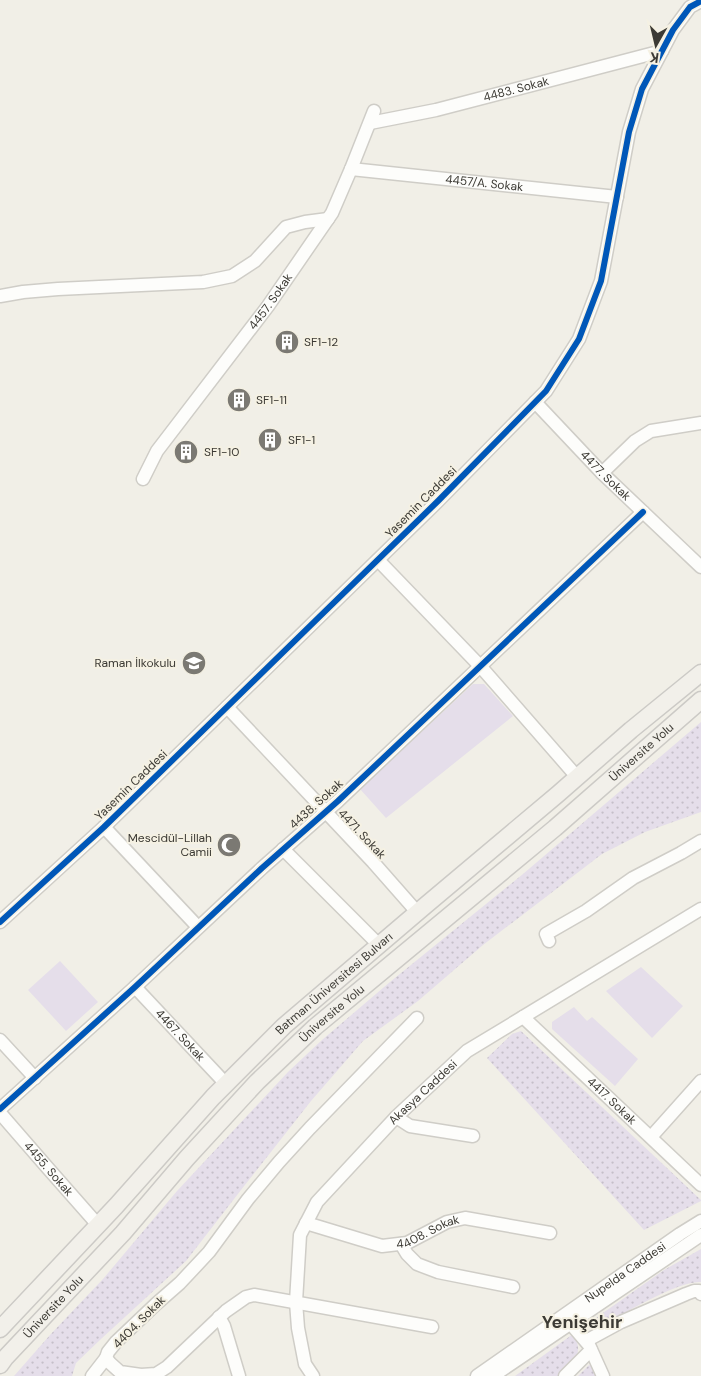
<svg xmlns="http://www.w3.org/2000/svg" width="701" height="1376" font-family="'DM Sans',sans-serif">
	<defs>
		<pattern id="park-dots" width="8" height="8" patternUnits="userSpaceOnUse" patternTransform="scale(1.25)"><rect width="8" height="8" fill="#e5deea"/><path d="M2 2h.1M6 6h.1" fill="none" stroke="#c5bfc9" stroke-width="1.8" stroke-linecap="round"/></pattern>
	</defs>
	<rect width="100%" height="100%" fill="#f1efe7"/>
	<!-- grass -->
	<path fill="#e5deea" d="M473 684H484L513 716 386 818 360 789Z
		M60 961 98 1002 66 1031 28 990Z
		M641 967 683 1006 652 1038 606 991Z
		M574 1007 587 1021 592 1017 638 1059 615 1086 552 1029V1022Z"/>
	<!-- park -->
	<path fill="url(#park-dots)" d="M701 722V812L645 832 602 854 483 945 418 1001 363 1041 311 1101 241 1190 186 1261 101 1339 76 1363 72 1376H14L50 1335 103 1279 177 1191 288 1072 322 1040 390 982 523 874Z
		M521 1031 701 1200V1201L644 1230 487 1058 512 1034Z
		M701 1249V1282C679 1280 619 1316 598 1328L593 1320 664 1270Z
		M573 1334C585 1354 574 1361 560 1376H515Z
		M589 1365 595 1368 597 1376H578Z"/>
	<g fill="none" stroke-linecap="round" stroke-linejoin="round">
		<!-- minor casing -->
		<g stroke="#cfcdc7" stroke-width="15">
			<g id="minor">
				<path id="s1" d="M370 123 436 110 662 51"/>
				<path id="s2" d="M351 169 617 197"/>
				<path d="M0 296 23 292 58 289 203 282 232 276 255 261 286 227 305 222 328 219"/>
				<path id="s3" d="M535 402 602 473 701 567"/>
				<path d="M602 473 635 441 651 431 701 423"/>
				<path id="s4" d="M143 479 157 451 268 306 332 213 351 169 374 111"/>
				<path d="M378 560 481 667 571 770 578 777"/>
				<path d="M227 707 373 862 417 912"/>
				<path d="M104 827 198 927"/>
				<path d="M283 849 379 945"/>
				<path d="M0 922 104 827 438 501 546 391 579 339 601 281 629 132 642 89 673 30 690 7 701 1"/>
				<path d="M549 941 546 934 586 911 633 878 681 853 701 841"/>
				<path id="s5" d="M135 987 226 1084"/>
				<path id="s6" d="M523 1017 701 1185"/>
				<path d="M417 1018 310 1128 279 1162 248 1199 209 1252 180 1283 156 1304 116 1342 108 1352 106 1358 110 1363 120 1372 141 1375 156 1374 167 1367 226 1311 246 1297 254 1295 432 1327"/>
				<path d="M0 1040 35 1078"/>
				<path d="M0 1109 135 987 262 868 338 801 643 512"/>
				<path id="s7" d="M0 1113 46 1166 98 1225"/>
				<path d="M396 1117 410 1126 473 1136"/>
				<path d="M651 1137 701 1081"/>
				<path id="s8" d="M306 1223 382 1246 407 1243 447 1222 465 1218 550 1233"/>
				<path d="M401 1244 407 1254 417 1264 438 1272 513 1287"/>
				<path d="M219 1317 224 1326 239 1376"/>
				<path d="M565 1317 589 1345 603 1376"/>
				<path d="M586 1341 621 1322 686 1294 694 1291H699L701 1294"/>
				<path d="M92 1376 106 1358"/>
				<path id="s9" d="M313 1376 305 1364 298 1328 296 1302 300 1235 317 1202 396 1117 467 1051 701 909"/>
				<path id="s10" d="M477 1376 680 1234 701 1221"/>
				<path d="M493 1376 701 1235"/>
				<path d="M565 1376 591 1350"/>
			</g>
		</g>
		<!-- major casing -->
		<g stroke="#cccac6" stroke-width="19">
			<g id="major">
				<path id="s11" d="M0 1329 116 1206 213 1097 284 1026 426 905 558 794 631 730 701 673"/>
				<path id="s12" d="M0 1365 5 1358 123 1233 187 1158 257 1082 315 1027 555 828 701 700"/>
			</g>
		</g>
		<!-- minor -->
		<use href="#minor" stroke="#fdfdfb" stroke-width="12"/>
		<!-- major -->
		<use href="#major" stroke="#f2f0ea" stroke-width="16"/>
		<!-- cycleway casing -->
		<g stroke="#f5f1e3" stroke-width="9">
			<path id="cycleway" d="M0 922 104 827 438 501 546 391 579 339 601 281 629 132 642 89 673 30 690 7 701 1
				M0 1109 135 987 262 868 338 801 643 512"/>
		</g>
		<!-- cycleway -->
		<use href="#cycleway" stroke="#0057b8" stroke-width="6"/>
	</g>
	<!-- icons -->
	<defs>
		<g id="building-disc" transform="scale(1.25)"><circle r="9.5" fill="#7b7973" stroke="#f5f1e3"/><path d="M-4-6H4V6H1V3H-1V6H-4ZM-2.5-4.3h1.7v1.8h-1.7ZM.8-4.3h1.7v1.8H.8ZM-2.5-1h1.7V.8h-1.7ZM.8-1h1.7V.8H.8Z" fill="#fff"/></g>
		<g id="school-disc" transform="scale(1.25)"><circle r="9.5" fill="#7b7973" stroke="#f5f1e3"/><path d="M0-5L7-2L0 1L-7-2ZM-4 1L0 2.5L4 1V4Q0 6-4 4Z" fill="#fff"/></g>
		<g id="mosque-disc" transform="scale(1.25)"><circle r="9.5" fill="#7b7973" stroke="#f5f1e3"/><path d="M3.5-4.9A6 6 0 1 0 3.5 4.9A5 5 0 1 1 3.5-4.9Z" fill="#fff"/></g>
	</defs>
	<g fill-rule="evenodd">
		<use href="#building-disc" x="287" y="342"/>
		<use href="#building-disc" x="239" y="400"/>
		<use href="#building-disc" x="270" y="440"/>
		<use href="#building-disc" x="186" y="452"/>
		<use href="#school-disc" x="194" y="663"/>
		<use href="#mosque-disc" x="229" y="845"/>
	</g>
	<g text-anchor="middle" stroke-width="4" stroke-linejoin="round" paint-order="stroke">
		<!-- street labels -->
		<g font-size="12" fill="#3c3a34" stroke="#f5f1e3">
			<text dy="4" stroke="none"><textPath href="#s1" startOffset="150">4483. Sokak</textPath></text>
			<text dy="4" stroke="none"><textPath href="#s2" startOffset="134">4457/A. Sokak</textPath></text>
			<text dy="4" stroke="none"><textPath href="#s4" startOffset="219">4457. Sokak</textPath></text>
			<text dy="4" stroke="none"><textPath href="#s3" startOffset="102">4477. Sokak</textPath></text>
			<text transform="translate(421 502) rotate(-45)" y="4">Yasemin Caddesi</text>
			<text dy="4" stroke="none"><textPath href="#s12" startOffset="889">Üniversite Yolu</textPath></text>
			<text transform="translate(131 785) rotate(-44)" y="4">Yasemin Caddesi</text>
			<text transform="translate(316 804) rotate(-42)" y="4">4438. Sokak</text>
			<text transform="translate(362 834) rotate(47)" y="4">4471. Sokak</text>
			<text dy="4" stroke="none"><textPath href="#s11" startOffset="481">Batman Üniversitesi Bulvarı</textPath></text>
			<text dy="4" stroke="none"><textPath href="#s12" startOffset="484">Üniversite Yolu</textPath></text>
			<text dy="4" stroke="none"><textPath href="#s5" startOffset="66">4467. Sokak</textPath></text>
			<text dy="4" stroke="none"><textPath href="#s9" startOffset="334">Akasya Caddesi</textPath></text>
			<text dy="4" stroke="none"><textPath href="#s6" startOffset="122">4417. Sokak</textPath></text>
			<text dy="4" stroke="none"><textPath href="#s7" startOffset="74">4455. Sokak</textPath></text>
			<text dy="4" stroke="none"><textPath href="#s8" startOffset="128">4408. Sokak</textPath></text>
			<text dy="4" stroke="none"><textPath href="#s10" startOffset="181">Nupelda Caddesi</textPath></text>
			<text dy="4" stroke="none"><textPath href="#s12" startOffset="79">Üniversite Yolu</textPath></text>
			<text transform="translate(139 1322) rotate(-45)" y="4">4404. Sokak</text>
		</g>
		<!-- poi labels -->
		<g font-size="12" fill="#3c3a34" stroke="#f5f1e3" text-anchor="start">
			<text x="304" y="346">SF1-12</text>
			<text x="256" y="404">SF1-11</text>
			<text x="288" y="444">SF1-1</text>
			<text x="204" y="456">SF1-10</text>
			<text x="176" y="667" text-anchor="end">Raman İlkokulu</text>
			<text x="212" y="842" text-anchor="end">Mescidül-Lillah<tspan x="212" dy="14">Camii</tspan></text>
		</g>
		<!-- district labels -->
		<g font-size="18" font-weight="bold" fill="#3c3a34" stroke="#f5f1e3">
			<text x="582" y="1328">Yenişehir</text>
		</g>
	</g>
	<!-- north arrow -->
	<g transform="translate(656 45) rotate(188)" stroke="#f5f1e3" stroke-width="4" paint-order="stroke">
	<path d="M0-4L9 19L0 12L-9 19Z" fill="#3c3a34"/>
	<text y="-8" font-size="14" font-weight="bold" text-anchor="middle" fill="#3c3a34">K</text>
	</g>
</svg>
